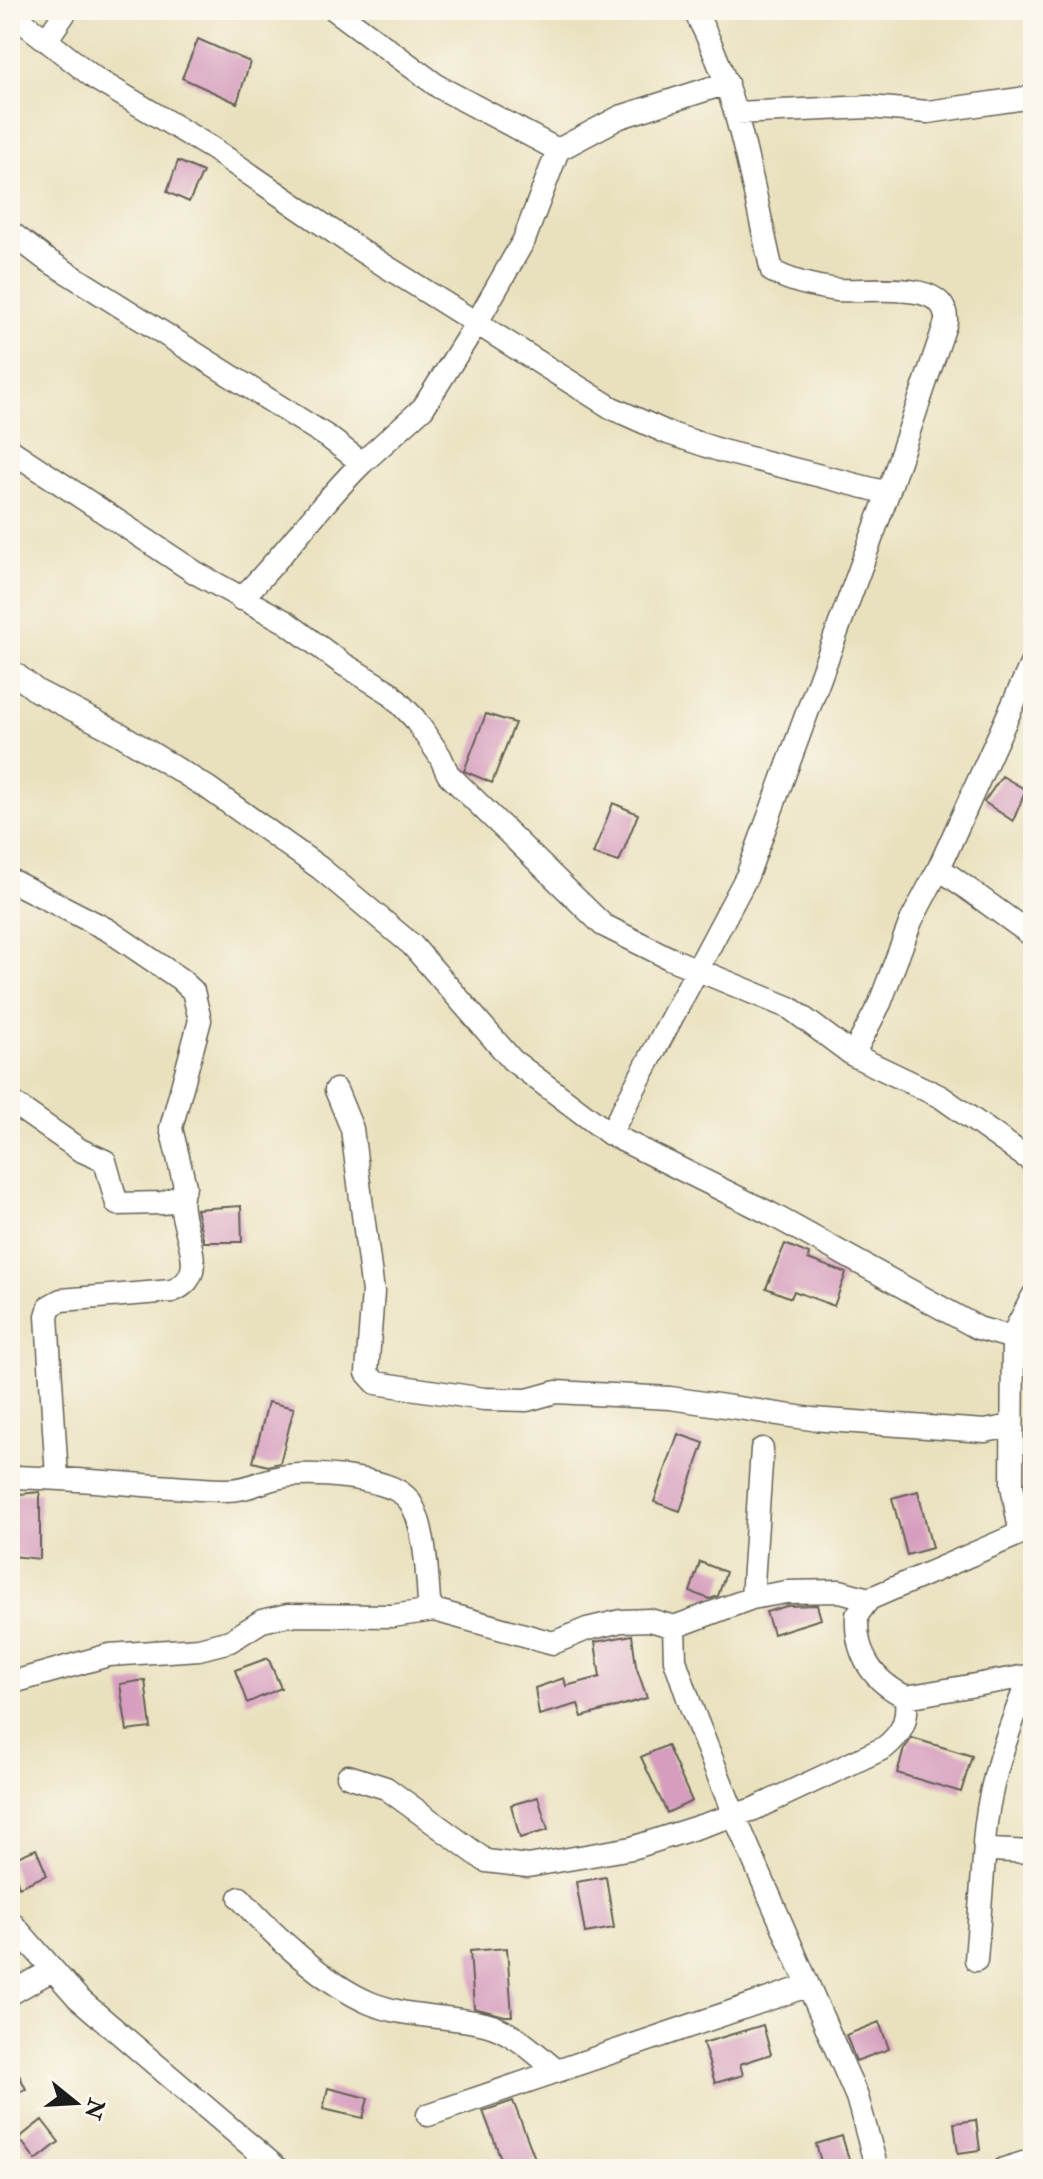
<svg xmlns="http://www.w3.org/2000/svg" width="1043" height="2179" font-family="'IM FELL Double Pica',serif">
	<rect width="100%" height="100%" fill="#fbf7ec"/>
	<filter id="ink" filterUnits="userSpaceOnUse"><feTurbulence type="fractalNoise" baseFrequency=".0125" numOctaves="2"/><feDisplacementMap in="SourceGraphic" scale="16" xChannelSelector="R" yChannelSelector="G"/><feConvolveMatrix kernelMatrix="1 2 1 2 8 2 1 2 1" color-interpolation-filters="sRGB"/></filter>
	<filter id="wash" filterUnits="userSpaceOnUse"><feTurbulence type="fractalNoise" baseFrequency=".006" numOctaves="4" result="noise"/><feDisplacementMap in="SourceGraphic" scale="32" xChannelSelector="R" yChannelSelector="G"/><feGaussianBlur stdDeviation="1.8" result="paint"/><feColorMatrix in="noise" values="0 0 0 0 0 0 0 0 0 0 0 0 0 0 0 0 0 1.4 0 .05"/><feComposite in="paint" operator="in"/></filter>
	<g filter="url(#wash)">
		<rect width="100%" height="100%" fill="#e9e1be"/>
		<g id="blocks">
			<!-- building -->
			<path fill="#d69dbe" d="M198 39 250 62 237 103 182 78Z
				M178 161 203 172 189 202 167 192Z
				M486 714 515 723 492 783 464 771Z
				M1002 776 1026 790 1013 821 984 802Z
				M613 803 638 814 619 862 593 854Z
				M241 1206 242 1242H204L196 1209Z
				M785 1244 809 1254 808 1259 846 1273 834 1306 794 1291 791 1298 766 1288Z
				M268 1402 294 1408 280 1463 268 1466 253 1462Z
				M678 1434 704 1443 680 1511 654 1502Z
				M918 1491 932 1548 907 1555 892 1498Z
				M40 1492V1559L12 1556 10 1495Z
				M700 1562 726 1572 718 1596 710 1599 690 1592Z
				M817 1605 821 1619 773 1634 766 1612 787 1606Z
				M632 1635 636 1666 647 1698 582 1717 578 1704 539 1715 535 1688 564 1678 566 1686 600 1677 595 1642Z
				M268 1658 281 1688 247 1703 235 1670Z
				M145 1680 151 1728 127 1731 120 1684Z
				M912 1738 972 1756 961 1792 897 1773 904 1749Z
				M667 1745 692 1801 667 1813 641 1757Z
				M538 1797 548 1830 520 1838 511 1805Z
				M36 1849 47 1875 19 1887 10 1860Z
				M606 1877 614 1928 585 1933 576 1882Z
				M507 1948 512 2016H505L474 2008 470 1951Z
				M879 2022 889 2049 856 2061 846 2035Z
				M763 2025 771 2054 740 2064 743 2075 715 2083 703 2043Z
				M10 2057 26 2089 10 2097Z
				M328 2088 368 2098 363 2118 323 2109Z
				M513 2101 536 2161 505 2169 483 2111Z
				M42 2120 59 2142 36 2160 19 2138Z
				M976 2120 980 2150 958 2153 954 2123Z
				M842 2136 851 2166 823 2169 816 2144Z"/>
		</g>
	</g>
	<g filter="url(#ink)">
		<use href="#blocks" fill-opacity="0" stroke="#646155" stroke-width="2"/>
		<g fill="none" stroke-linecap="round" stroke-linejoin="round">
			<!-- minor casing -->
			<g stroke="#646155" stroke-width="25">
				<path id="minor" d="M335 10 439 87 558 150
					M10 12 96 79 213 149 363 252 612 408 668 433 722 451 888 493
					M47 39 67 10
					M736 113 869 107 928 112 1033 97
					M10 232 44 258 328 437 362 463C318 506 284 556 241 599
					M10 450 196 573 286 622 340 662 389 692 414 718 440 756 448 774 603 925 669 958 790 1008 853 1055 941 1097 1033 1162
					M362 463 423 408 476 324 524 240 558 150 620 117 727 83
					M10 670 37 691 120 734 208 788 320 868 412 945 512 1060 610 1134 771 1214 978 1328 1013 1338
					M939 868 1033 936
					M10 880 108 930 180 979 193 991 200 1020 171 1128 185 1186C168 1219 220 1272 172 1291L61 1300 50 1306 47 1316 57 1477
					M853 1055 880 1003 911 921 939 868 1033 660
					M336 1090 352 1129 373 1292 367 1373 376 1383 484 1399 527 1400 556 1392 670 1398 812 1419 985 1431 1011 1426
					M10 1101 80 1150 105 1161 117 1204 163 1203 180 1196
					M610 1134 747 876 888 493 946 322C949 277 866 293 838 290 816 287 791 282 772 271 751 181 739 92 694 10
					M10 1477C83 1478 151 1487 223 1490 246 1491 260 1481 281 1477 307 1471 386 1477 405 1496 425 1514 427 1573 429 1601L434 1610 553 1643 587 1629 621 1621 650 1620 674 1627 752 1598 786 1592 840 1591 869 1599 1033 1528
					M1020 1531 1012 1485 1013 1334 1033 1296
					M752 1598 762 1449
					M869 1599 857 1615C855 1653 871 1680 906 1697L1033 1675
					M674 1627 675 1660 690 1704 734 1815 857 2097 877 2169
					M1030 1676C1008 1731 988 1783 984 1843L991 1850 1033 1852
					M10 1683 109 1655 199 1649 230 1641 262 1621 288 1615 392 1616 434 1610
					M348 1776 386 1788 486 1861 528 1866 632 1848 754 1809 884 1748C903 1733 908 1720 906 1697
					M240 1898C272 1934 325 1984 370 2003 407 2018 446 2015 485 2024 513 2031 535 2053 557 2071
					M10 1921 78 1998 278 2169
					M976 1960 985 1846
					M10 1994 52 1970
					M428 2115 807 1986
					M1004 2169 1033 2160"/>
			</g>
			<!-- minor -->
			<use href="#minor" stroke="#fff" stroke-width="22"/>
		</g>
	</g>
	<!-- margin -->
	<rect width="1043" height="2179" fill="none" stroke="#fbf7ec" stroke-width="40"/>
	<!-- north arrow -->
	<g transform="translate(76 2103) rotate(108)" stroke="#fbf7ec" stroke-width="6" paint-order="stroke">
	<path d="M0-6L14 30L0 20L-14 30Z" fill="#1c1c1c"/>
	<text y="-12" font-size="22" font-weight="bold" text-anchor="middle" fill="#1c1c1c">N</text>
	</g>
</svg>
